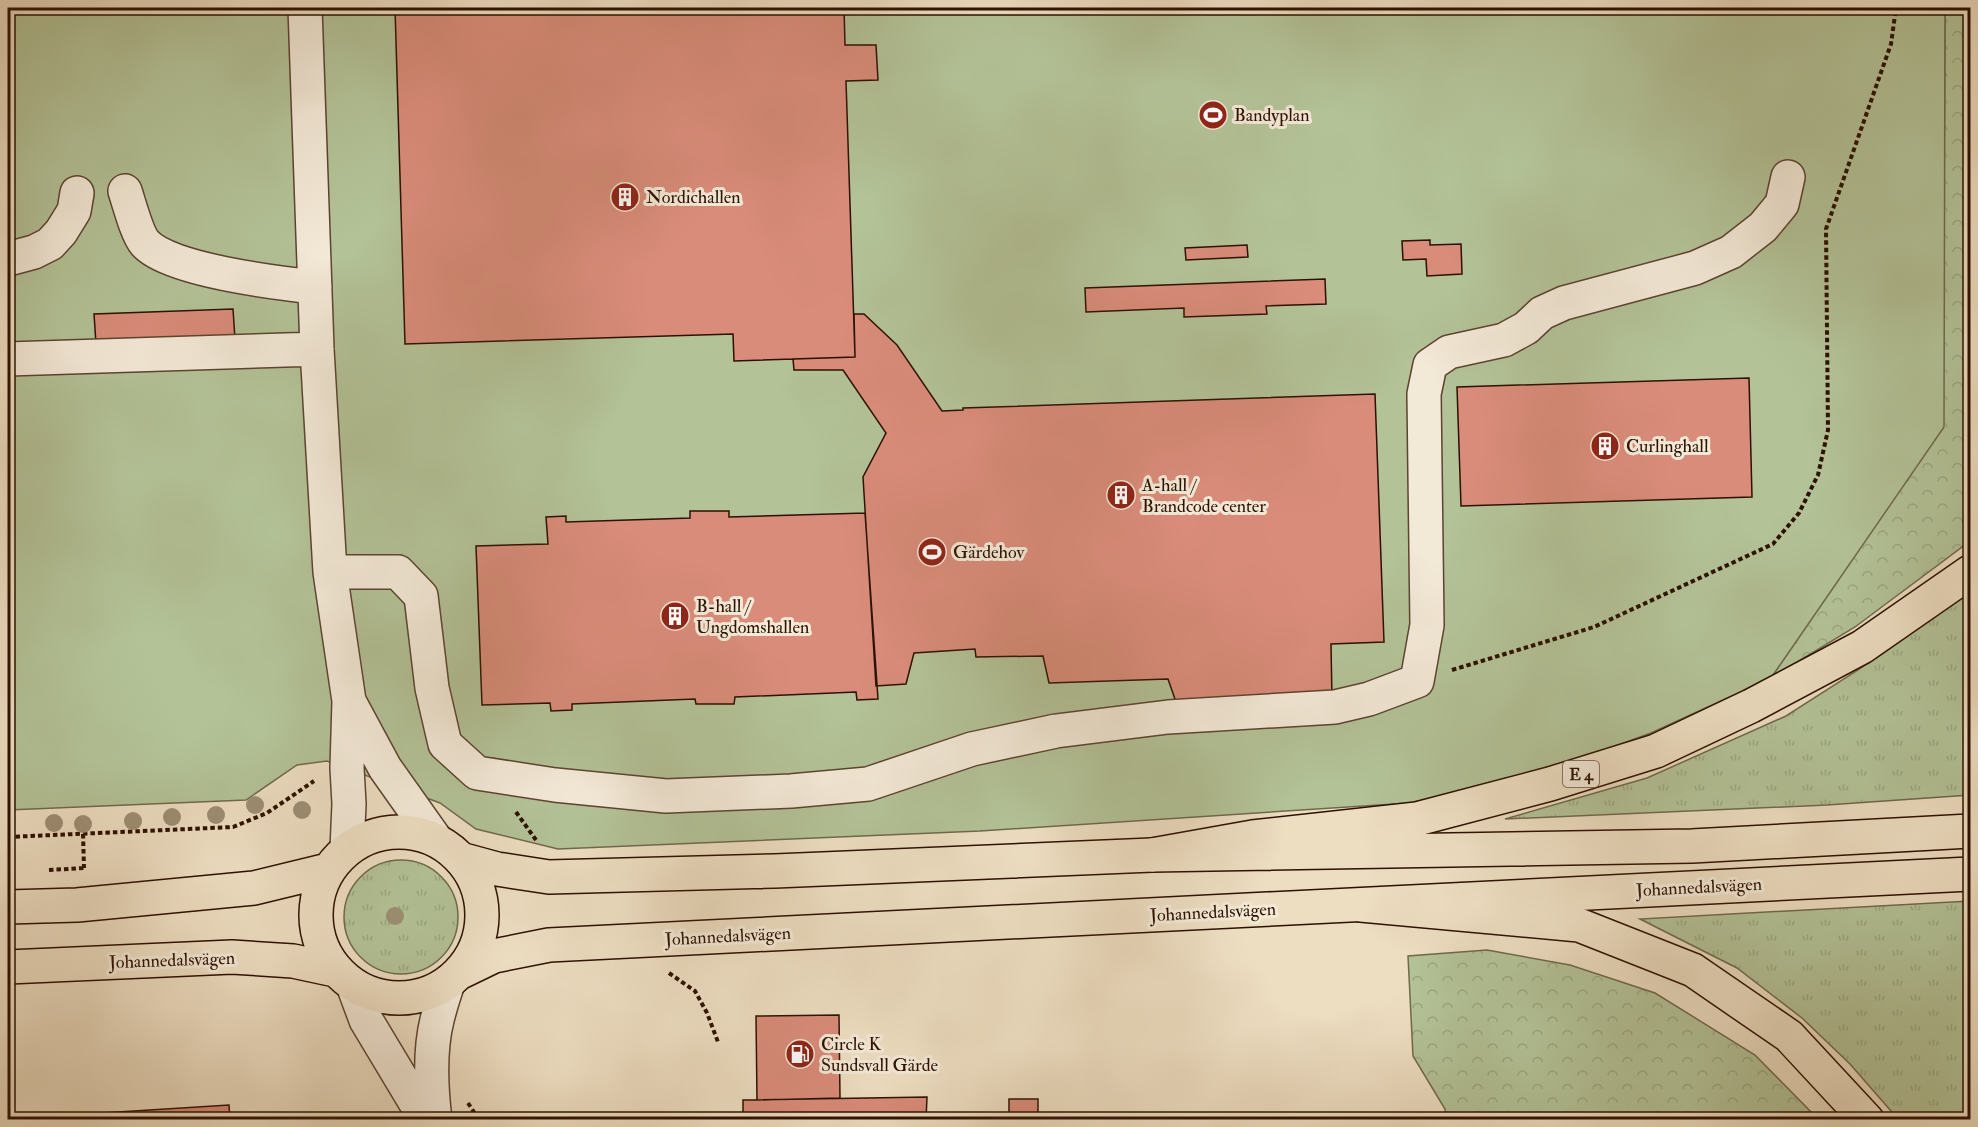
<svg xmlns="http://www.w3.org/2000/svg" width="1978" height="1127" font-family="'IM FELL Double Pica',serif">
	<defs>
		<pattern id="grass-tufts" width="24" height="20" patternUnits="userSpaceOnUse" patternTransform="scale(1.5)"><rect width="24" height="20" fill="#b3c297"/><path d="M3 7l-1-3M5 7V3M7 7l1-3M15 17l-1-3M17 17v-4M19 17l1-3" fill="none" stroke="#9aa680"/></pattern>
		<pattern id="forest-crowns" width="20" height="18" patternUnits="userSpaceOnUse" patternTransform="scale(1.5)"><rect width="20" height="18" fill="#b3c297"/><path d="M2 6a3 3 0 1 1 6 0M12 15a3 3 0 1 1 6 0" fill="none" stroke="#9aa680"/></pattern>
	</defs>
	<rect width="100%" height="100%" fill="#edddc1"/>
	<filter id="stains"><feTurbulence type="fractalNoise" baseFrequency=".00333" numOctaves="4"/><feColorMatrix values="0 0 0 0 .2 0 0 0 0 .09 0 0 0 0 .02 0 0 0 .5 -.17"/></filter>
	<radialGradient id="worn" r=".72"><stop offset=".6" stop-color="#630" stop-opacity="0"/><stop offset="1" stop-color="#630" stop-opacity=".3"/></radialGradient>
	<!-- grass -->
	<path fill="url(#grass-tufts)" stroke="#70694c" stroke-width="1.5" d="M1970 592V795L1827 805 1505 819 1647 778 1786 716 1858 670Z
		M344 917a57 57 0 1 1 114 0a57 57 0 1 1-114 0Z
		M1970 901V1049L1967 1074 1970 1119H1898L1850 1064 1802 1018 1737 968 1640 919Z"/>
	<!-- forest -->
	<path fill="url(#forest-crowns)" stroke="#70694c" stroke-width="1.5" d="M1945 8H1970V541L1855 627 1771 678 1943 427Z
		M1487 950 1570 965 1655 993 1755 1055 1818 1119H1446L1445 1109 1413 1056 1408 956Z"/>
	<!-- pitch -->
	<path fill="#b3c297" stroke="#70694c" stroke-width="1.5" d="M8 8H1945L1944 427 1771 678 1651 733 1545 772 1410 803 980 831 558 849 476 829 440 803 327 761 297 765 246 800 8 810Z"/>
	<!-- building -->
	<path fill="#d98c7a" stroke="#2d1000" stroke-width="1.5" d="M395 8H844L845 45H876L878 80 846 81 855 357 734 361 733 334 405 344Z
		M1430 240V245L1461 244 1462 274 1427 276 1426 259 1403 260 1402 241Z
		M1247 245 1248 257 1186 260 1185 248Z
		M1325 279 1326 304 1266 306 1267 314 1184 317V308L1086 312 1085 288Z
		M233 309 235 339 96 344 94 314Z
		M854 314H864L897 345 942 411 963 410V408L1375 394 1384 642 1331 644 1332 700 1177 705 1168 679 1049 683 1043 656 976 657 975 649 914 653 906 684 876 686 863 477 886 433 843 370H794L793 359 855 357Z
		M1749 378 1752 497 1461 506 1457 387Z
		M690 511H729V517L865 513 878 699 857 700 856 692 735 697 734 704H696L695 699 572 704V710L551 711 550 703 482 705 476 546 548 544 546 517 566 516V522L690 518Z
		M839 1015 840 1098 757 1100 756 1016Z
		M927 1097 926 1120H743V1100Z
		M1009 1099H1038V1116H1009Z
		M229 1105 230 1120H86V1114Z"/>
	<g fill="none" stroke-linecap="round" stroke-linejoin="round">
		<!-- minor casing -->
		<g stroke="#5d4330" stroke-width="36">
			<path id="minor" d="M305 8 317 349 330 572 349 701 347 768 349 804 347 849
				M125 191C129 203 137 234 145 243 168 270 278 283 315 287
				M8 259 34 252 50 244 61 232 74 211 77 193
				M8 359 317 349
				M330 572H398L421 596 432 688 445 744 477 773 555 785 666 796 791 791 868 784 972 749 1056 731 1168 717 1335 707 1369 699 1417 681 1427 625 1424 394 1430 365 1449 352 1504 340 1526 328 1542 313 1564 303 1695 268 1731 252 1763 227 1782 204 1788 177
				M350 703 385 768 436 840
				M353 985 366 1020 426 1120
				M435 1120C431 1087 429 1052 437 1020 440 1007 444 995 448 983"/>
		</g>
		<!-- major casing -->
		<g stroke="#2d1000" stroke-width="36">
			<path id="major" d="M316 915a83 83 0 1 1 166 0a83 83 0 1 1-166 0Z
				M464 860 497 869 549 877 775 871 1152 855 1692 846 1970 831
				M8 907 77 905 254 888 328 870
				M8 967 232 957 293 961 335 970
				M461 972 494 956 549 945 1970 874"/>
		</g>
		<!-- highway casing -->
		<g stroke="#2d1000" stroke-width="36">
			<path id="highway" d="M1152 855 1253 837 1417 819 1550 784 1656 751 1751 706 1862 647 1970 572
				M1361 905 1579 925 1693 970 1789 1036 1867 1120"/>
		</g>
		<!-- path -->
		<path stroke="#2d1000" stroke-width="4" stroke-dasharray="4.5 3" stroke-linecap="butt" d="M1452 670 1594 627 1773 544 1799 513 1818 475 1828 430 1826 229 1891 44 1896 8
			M516 812 536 840
			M83 834 84 868
			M8 837 233 827 267 813 314 781
			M49 870 84 868
			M669 973 695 991 707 1013 718 1042
			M468 1103 479 1120"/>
		<!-- minor -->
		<use href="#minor" stroke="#f3e9d7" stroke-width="33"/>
		<!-- major -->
		<use href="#major" stroke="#edddc1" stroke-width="33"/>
		<!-- highway -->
		<use href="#highway" stroke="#edddc1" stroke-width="33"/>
	</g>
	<!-- trees -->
	<g fill="#9d8e74">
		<circle cx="255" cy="805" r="9"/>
		<circle cx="302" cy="810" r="9"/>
		<circle cx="216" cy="815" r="9"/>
		<circle cx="172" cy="817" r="9"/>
		<circle cx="133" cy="821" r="9"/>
		<circle cx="54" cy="823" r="9"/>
		<circle cx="83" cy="824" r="9"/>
		<circle cx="395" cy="916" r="9"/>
	</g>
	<!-- icons -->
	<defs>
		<g id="stadium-disc" transform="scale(1.5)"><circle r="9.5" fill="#8f2418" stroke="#f3e9d7"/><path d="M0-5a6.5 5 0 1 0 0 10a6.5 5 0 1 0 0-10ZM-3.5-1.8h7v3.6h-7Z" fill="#fff"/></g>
		<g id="building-disc" transform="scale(1.5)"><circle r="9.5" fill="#8f2418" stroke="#f3e9d7"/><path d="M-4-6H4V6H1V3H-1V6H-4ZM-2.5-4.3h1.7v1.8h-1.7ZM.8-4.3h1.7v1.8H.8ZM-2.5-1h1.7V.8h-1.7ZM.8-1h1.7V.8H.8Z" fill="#fff"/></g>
		<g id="fuel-disc" transform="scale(1.5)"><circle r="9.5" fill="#8f2418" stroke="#f3e9d7"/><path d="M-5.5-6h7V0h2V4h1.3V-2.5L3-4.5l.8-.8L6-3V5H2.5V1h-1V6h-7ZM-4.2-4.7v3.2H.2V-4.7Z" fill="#fff"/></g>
	</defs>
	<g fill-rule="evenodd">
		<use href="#stadium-disc" x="1213" y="115"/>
		<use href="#building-disc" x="625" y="197"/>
		<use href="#building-disc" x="1605" y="446"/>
		<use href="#building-disc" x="1121" y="495"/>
		<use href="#stadium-disc" x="932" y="552"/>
		<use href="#building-disc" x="675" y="616"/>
		<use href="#fuel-disc" x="800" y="1054"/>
	</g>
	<g text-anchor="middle" stroke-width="6" stroke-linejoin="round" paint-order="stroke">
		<!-- shield labels -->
		<rect fill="#f3e9d7" stroke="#685140" stroke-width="1.5" x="1563" y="761" width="36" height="26" rx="4.5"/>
		<g font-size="16" font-weight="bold" fill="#2d1000">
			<text x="1581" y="780">E 4</text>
		</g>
		<!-- poi labels -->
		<g font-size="18" fill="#2d1000" stroke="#f3e9d7" text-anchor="start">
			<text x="1234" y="121">Bandyplan</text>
			<text x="646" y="203">Nordichallen</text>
			<text x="1626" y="452">Curlinghall</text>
			<text x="1142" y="491">A-hall /<tspan x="1142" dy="21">Brandcode center</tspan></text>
			<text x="953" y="558">Gärdehov</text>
			<text x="696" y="612">B-hall /<tspan x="696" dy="21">Ungdomshallen</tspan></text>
			<text x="821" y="1050">Circle K<tspan x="821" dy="21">Sundsvall Gärde</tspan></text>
		</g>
		<!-- street labels -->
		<g font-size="18" fill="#2d1000" stroke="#f3e9d7">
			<text transform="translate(1699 887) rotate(-3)" y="6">Johannedalsvägen</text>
			<text transform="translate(1213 912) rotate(-3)" y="6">Johannedalsvägen</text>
			<text transform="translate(728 936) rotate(-3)" y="6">Johannedalsvägen</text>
			<text transform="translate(172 960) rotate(-2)" y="6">Johannedalsvägen</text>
		</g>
	</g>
	<!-- margin -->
	<rect width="1978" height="1127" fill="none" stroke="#edddc1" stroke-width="30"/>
	<rect x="9" y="9" width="1960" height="1109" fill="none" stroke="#2d1000" stroke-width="3"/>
	<rect x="15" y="15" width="1948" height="1097" fill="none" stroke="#2d1000" stroke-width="1.5"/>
	<rect width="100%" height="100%" filter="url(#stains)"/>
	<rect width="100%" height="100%" fill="url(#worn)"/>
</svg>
